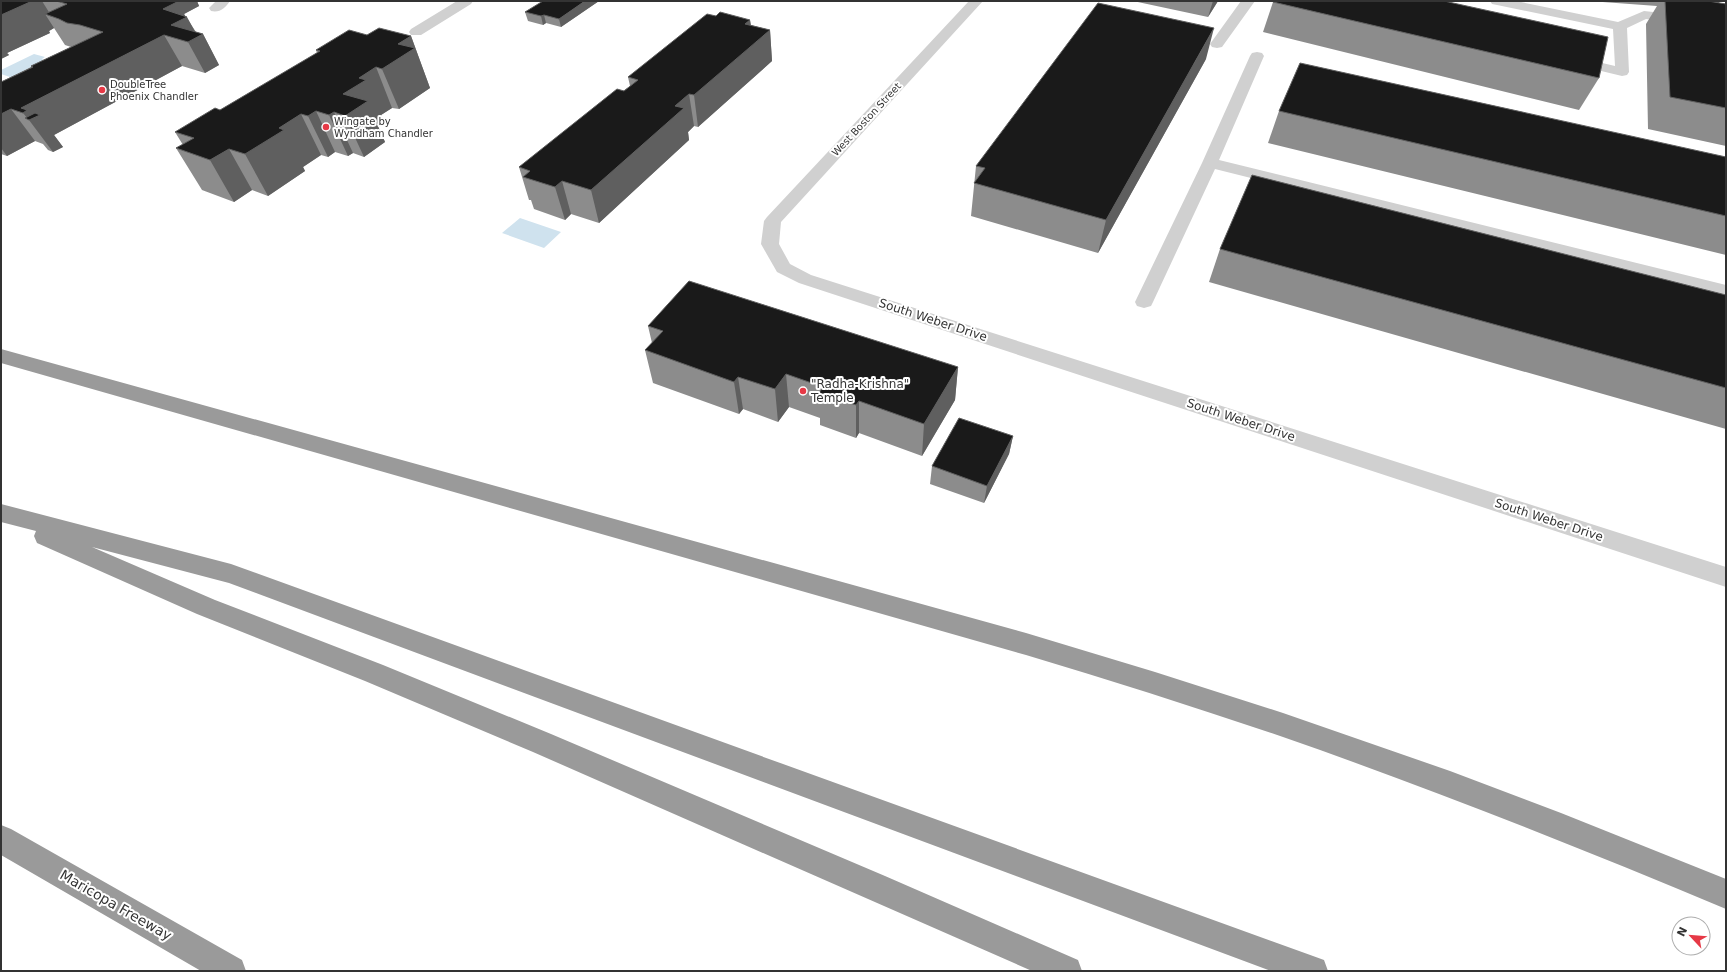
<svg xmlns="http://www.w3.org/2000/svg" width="1727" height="972" font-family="'DejaVu Sans',sans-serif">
	<rect width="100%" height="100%" fill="#fff"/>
	<!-- water -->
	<path fill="#cfe2ee" d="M34 54 45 57 42 59 49 62 22 81 1 74V70Z
		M520 218 561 232 544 248 502 233Z"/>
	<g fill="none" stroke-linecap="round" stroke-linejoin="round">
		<!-- minor -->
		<path fill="#d0d0d0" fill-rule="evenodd" d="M216 1H230C225 8 220 13 211 11L209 8Z
			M457 1H473L471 4 421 35H411L409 32 411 29Z
			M969 1H983L781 222 779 244 790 264 811 275 1726 567V587L799 283 777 272 761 244 764 221 767 217Z
			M1241 1H1255L1222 47 1217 48 1212 47 1210 44Z
			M1490 1H1516L1618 22 1644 11 1726 20V28L1646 19 1627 28 1629 72 1627 75 1622 76 1568 63 1566 60 1568 57 1573 56 1615 66 1613 29 1497 5 1492 4Z
			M1257 52 1262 53 1264 56 1219 160 1726 285V297L1215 169 1153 302 1151 306 1144 308 1137 306 1135 302 1202 163 1250 56 1252 53Z"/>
		<!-- highway -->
		<path fill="#9a9a9a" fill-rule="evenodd" d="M1 349 1026 633 1155 672 1283 713 1450 771 1561 813 1726 879V909C1580 848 1432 789 1283 737 1198 708 1112 681 1026 655L1 363Z
			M1 504 231 564 1313 956 1324 960 1328 971H1271L229 583 92 547 215 600 383 665 551 734 885 876 1078 960 1082 971H1032L533 752 365 681 197 614 37 543 34 536 36 531 1 522Z
			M1 825 11 829 242 960 246 971H201L1 855Z"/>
	</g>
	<!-- wall -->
	<path fill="#8c8c8c" d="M1 1H197L199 6 184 14 196 32 203 34 219 65 205 73 182 66 54 135 63 147 53 152 48 150 43 144 35 141 7 156 1 154V82L31 67V66L71 47 65 45 54 28 49 31 50 33 7 53 9 55 1 59Z
		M599 1 561 27 546 23 543 25 528 21 525 12Z
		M1133 1H1218L1208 17Z
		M1589 1H1720L1719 3 1726 4V146L1648 129 1646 24 1657 6Z
		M1273 2 1599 78 1579 110 1263 32Z
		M716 16 750 20 751 25 770 30 772 61 698 127 694 126 688 132 689 140 599 223 571 214 565 220 534 209 531 200H529L519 167 630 86 628 77Z
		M367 35 411 36 430 88 399 109 392 108 381 115 383 120 377 124 385 142 364 157 353 153 348 156 335 152 328 157 321 155 303 167 305 171 268 196 252 190 234 202 202 190 176 148 183 145 175 132 220 110 317 53 316 50Z
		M1206 59 1098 253 971 216 976 166Z
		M1279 111 1726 157V255L1268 143Z
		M1220 249 1726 295V429L1209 282Z
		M648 326 958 367 955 400 922 456 859 433 856 438 820 425V418L789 407 778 422 743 409 739 414 653 383 645 350 652 343Z
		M1013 436 1009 454 984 503 930 484 932 466Z"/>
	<!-- shaded-wall -->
	<path fill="#5f5f5f" d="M27 1H42L52 17 45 14 54 28 49 31 50 33 7 53 9 55 1 59V15Z
		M151 1H197L199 6 184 14 186 17H187L198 37 203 34 219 65 205 73 188 42 179 39Z
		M585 1H599L561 27 559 19Z
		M1213 1H1218L1208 17Z
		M544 15 546 23 543 25 541 16Z
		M750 20 753 44 770 30 772 61 698 127 694 95 745 24Z
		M1214 28 1206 59 1098 253 1106 220Z
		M164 35 182 66 54 135 63 147 53 152 29 120 28 119 23 113 21 108Z
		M411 36 430 88 399 109 382 69 398 44Z
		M376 67 392 108 381 115 383 120 377 124 385 142 364 157 345 116 343 94 359 78Z
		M689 94 694 126 688 132 689 140 599 223 591 190 675 106Z
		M11 109 35 141 7 156 1 148V114Z
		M316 111 335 152 328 157 308 116Z
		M334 112 353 153 348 156 329 115Z
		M301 114 321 155 303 167 305 171 268 196 245 154 279 128Z
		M229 149 252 190 234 202 210 160Z
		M562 181 571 214 565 220 555 187Z
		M958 367 955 400 922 456 924 424Z
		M786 374 789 407 778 422 775 389Z
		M738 377 743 409 739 414 734 382Z
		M859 401V433L856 438V405Z
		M1013 436 1009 454 984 503 987 486Z"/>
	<!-- building -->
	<path fill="#1a1a1a" stroke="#5f5f5f" d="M1 1H27L30 2 1 15Z
		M56 1H173L177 2 163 9 187 17 171 25 203 34 188 42 164 35 21 108 27 110 23 113 11 109 1 114V82L33 67 31 66 103 32 80 25 67 23 59 19 45 14 67 4Z
		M543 1H585L559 19 544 15 541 16 525 12Z
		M1274 1H1444L1608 37 1599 78 1273 2Z
		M1665 1H1708L1726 4V108L1670 97Z
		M1098 3 1214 28 1106 220 974 183 985 168 976 166Z
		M720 12 750 20 745 24 770 30 694 95 689 94 675 106 684 108 591 190 562 181 555 187 523 177 530 171 519 167 617 89 624 91 638 80 628 77 707 14 716 16Z
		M379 28 411 36 398 44 415 48 382 69 376 67 359 78 366 80 343 94 368 101 345 116 334 112 329 115 316 111 308 116 301 114 279 128 284 130 245 154 229 149 210 160 176 148 194 138 175 132 215 108 220 110 320 51 316 50 349 30 367 35Z
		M1300 63 1726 157V216L1279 111Z
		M35 113 40 115 29 120 25 118Z
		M1252 175 1726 295V388L1220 249Z
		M689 281 958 367 924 424 859 401 856 405 819 393 823 387 786 374 775 389 738 377 734 382 645 350 663 331 648 326Z
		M959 418 1013 436 987 486 932 466Z"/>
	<!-- markers -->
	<g fill="#e63946" stroke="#fff" stroke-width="1.5">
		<circle cx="102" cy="90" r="4"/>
		<circle cx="326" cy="127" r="4"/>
		<circle cx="803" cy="391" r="4"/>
	</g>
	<g text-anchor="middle" stroke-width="4" stroke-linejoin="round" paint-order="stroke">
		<!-- far-poi labels -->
		<g font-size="10" fill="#333" stroke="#fff" text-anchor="start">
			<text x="110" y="88">DoubleTree<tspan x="110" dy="12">Phoenix Chandler</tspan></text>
			<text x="334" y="125">Wingate by<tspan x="334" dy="12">Wyndham Chandler</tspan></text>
		</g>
		<!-- far-street labels -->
		<g font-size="10" fill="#333" stroke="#fff">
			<text transform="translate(866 119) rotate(-47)" y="4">West Boston Street</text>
		</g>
		<!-- street labels -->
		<g font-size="12" fill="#333" stroke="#fff">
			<text transform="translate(933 320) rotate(18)" y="4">South Weber Drive</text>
			<text transform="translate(1241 420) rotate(18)" y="4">South Weber Drive</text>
			<text transform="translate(1549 520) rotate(18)" y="4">South Weber Drive</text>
		</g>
		<!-- poi labels -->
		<g font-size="12" fill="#333" stroke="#fff" text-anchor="start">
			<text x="811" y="388">"Radha-Krishna"<tspan x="811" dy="14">Temple</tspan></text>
		</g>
		<!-- near-street labels -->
		<g font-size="14" fill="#333" stroke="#fff">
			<text transform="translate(116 905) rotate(30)" y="5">Maricopa Freeway</text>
		</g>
	</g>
	<!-- border -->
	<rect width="1727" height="972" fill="none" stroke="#333333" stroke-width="4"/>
	<!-- north arrow -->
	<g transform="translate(1691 936) rotate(296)"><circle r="19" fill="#ffffff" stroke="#adadad"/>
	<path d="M0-3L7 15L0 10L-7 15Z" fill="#e63946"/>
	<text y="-6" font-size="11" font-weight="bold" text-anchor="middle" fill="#333333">N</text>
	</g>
</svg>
